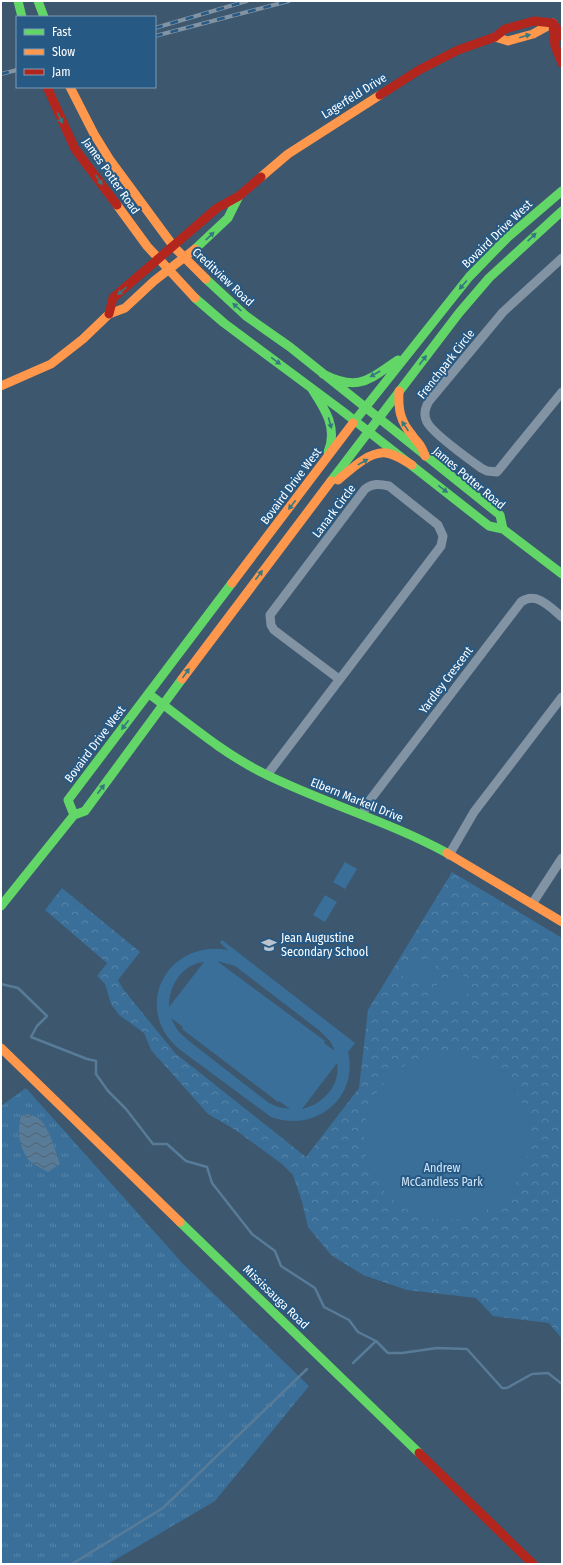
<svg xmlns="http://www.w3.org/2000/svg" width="563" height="1565" font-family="'Fira Sans Condensed',sans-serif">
	<defs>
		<pattern id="grass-tufts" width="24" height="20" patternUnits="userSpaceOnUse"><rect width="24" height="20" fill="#3a6f99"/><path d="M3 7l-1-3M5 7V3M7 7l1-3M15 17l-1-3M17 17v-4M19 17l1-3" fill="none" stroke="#5885a8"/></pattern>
		<pattern id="park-crowns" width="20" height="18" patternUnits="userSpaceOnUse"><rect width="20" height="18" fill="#3a6f99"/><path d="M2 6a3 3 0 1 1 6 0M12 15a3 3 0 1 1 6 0" fill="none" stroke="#5885a8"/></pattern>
		<pattern id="water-waves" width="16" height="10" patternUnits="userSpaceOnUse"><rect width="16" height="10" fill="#587b98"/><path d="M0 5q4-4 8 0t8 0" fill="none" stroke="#526472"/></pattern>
	</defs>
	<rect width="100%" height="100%" fill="#3c576e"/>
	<!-- grass -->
	<path fill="url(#grass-tufts)" d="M26 1088 184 1265 309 1386 215 1501 108 1564H1V1106Z"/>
	<!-- park -->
	<path fill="url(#park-crowns)" d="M452 872 562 938V1339L549 1323 493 1316 476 1298 407 1290 363 1275 331 1255 308 1227 302 1202 293 1175 282 1164 234 1129 208 1114 151 1050 144 1033 119 1015 111 1004 105 984 97 976 107 963 45 910 62 888 140 952 118 980 123 989 175 1053 306 1157 359 1088 368 1010Z"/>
	<!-- garden -->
	<path fill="#3a6f99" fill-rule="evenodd" d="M345 862 357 869 345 889 333 882Z
		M325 895 337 902 325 922 313 915Z
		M222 940 355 1043 348 1052C359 1099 314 1133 271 1117L179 1049C131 1008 167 939 228 950L220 943ZM217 961 235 966 320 1031 330 1041 335 1051 324 1043 325 1041ZM204 962 169 1007C168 987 183 963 204 962ZM171 1018 183 1027 182 1029 278 1102 279 1101 290 1109 278 1107 269 1103 189 1041 178 1031ZM337 1063C341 1085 323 1104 302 1109Z
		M433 957 437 976 405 984 401 965Z
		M460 974 467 977 472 983V990C464 999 444 1003 435 993 434 980 449 976 460 974Z
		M364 1137a83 83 0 1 1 166 0a83 83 0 1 1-166 0Z"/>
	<!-- water -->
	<path fill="url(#water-waves)" d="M27 1114C30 1115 36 1116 39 1119 49 1126 56 1153 60 1164L48 1172C42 1168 31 1164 27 1158 19 1145 17 1130 21 1116Z"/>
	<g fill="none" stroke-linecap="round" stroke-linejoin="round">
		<!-- stream -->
		<path stroke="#587b98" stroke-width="2.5" d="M1 984 18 988 47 1016 37 1026 31 1037 87 1059 96 1061V1074L108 1091 126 1109 153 1144H167L186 1161 207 1167 212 1183 252 1234 275 1251 281 1266 315 1288 324 1307 349 1320 358 1332 376 1341 388 1353H402L437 1348 467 1349 502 1388H507L532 1374 548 1373 562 1384
			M353 1363 376 1341
			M72 1564 163 1508 307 1369"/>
		<!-- street -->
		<path stroke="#8293a4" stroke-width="9" d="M562 258 503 312 429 401C425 408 423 415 427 422 432 433 470 460 481 468L487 471 497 472 562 392
			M267 775 441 546 443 536 438 525 389 486C380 484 373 483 365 489L270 615 271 625 274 630 339 679
			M363 813 370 800 521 602C536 591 550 607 562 617
			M449 855 474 812 562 697
			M532 904 562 858"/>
		<!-- fast -->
		<path stroke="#63d668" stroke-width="9" d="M18 1 22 17
			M38 1 44 17
			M195 249 228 218 239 196
			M206 279 246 316 290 347 500 515 503 529
			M195 298 224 323 341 410 489 526 503 529 562 574
			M323 374C359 392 368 380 398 360
			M312 389C325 409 338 428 328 452
			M353 423 469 277 508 237 562 191
			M331 481 459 313 489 278 562 211
			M149 694C187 722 221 752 263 773 323 803 388 821 447 853
			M74 815 68 800 232 583
			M1 906 74 815 85 811 182 679
			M180 1222 419 1453"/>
		<!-- slow -->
		<path stroke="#ff974d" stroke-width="9" d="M495 37 508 41 533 34 553 23
			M70 87 94 134 110 160 174 247 206 279
			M261 177 288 154 380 95
			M117 205 147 246 195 298
			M1 386 51 364 83 339 109 314 125 308 154 281 195 249
			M399 391C398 409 400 421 412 435 419 445 421 443 425 456
			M338 480C350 470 369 451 386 453 396 454 404 461 412 465
			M232 583 353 423
			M182 679 331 481
			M447 853 562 922
			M1 1048 180 1222"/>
		<!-- jam -->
		<path stroke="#b3261e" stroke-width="9" d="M553 25 555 46 562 63
			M47 87 75 149 117 205
			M380 95 419 70 458 50 495 37 505 29 534 21 553 23 562 36
			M109 314 113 298 217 208 239 196 261 177
			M419 1453 533 1564"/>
		<!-- rail casing -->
		<g stroke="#8293a4" stroke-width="4">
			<path id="rail" d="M155 28 247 1
				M155 36 289 1
				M1 74 17 70"/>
		</g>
		<!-- rail -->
		<use href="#rail" stroke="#265984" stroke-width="2.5" stroke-dasharray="8" stroke-linecap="butt"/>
	</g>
	<!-- one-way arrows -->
	<defs><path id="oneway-solid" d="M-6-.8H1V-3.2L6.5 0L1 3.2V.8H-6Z"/></defs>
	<g fill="#35787d">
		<use href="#oneway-solid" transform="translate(525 36) rotate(-16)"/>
		<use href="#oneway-solid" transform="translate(60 118) rotate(66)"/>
		<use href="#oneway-solid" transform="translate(99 180) rotate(56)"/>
		<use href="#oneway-solid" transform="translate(210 236) rotate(-44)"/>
		<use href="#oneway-solid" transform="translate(532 237) rotate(-43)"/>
		<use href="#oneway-solid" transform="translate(463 285) rotate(130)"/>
		<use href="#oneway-solid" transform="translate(122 291) rotate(140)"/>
		<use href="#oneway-solid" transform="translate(237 307) rotate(-138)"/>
		<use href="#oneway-solid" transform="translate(423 360) rotate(-53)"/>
		<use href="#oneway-solid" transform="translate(276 361) rotate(36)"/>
		<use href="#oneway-solid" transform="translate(375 374) rotate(150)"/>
		<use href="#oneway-solid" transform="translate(330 423) rotate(75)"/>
		<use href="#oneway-solid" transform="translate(405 426) rotate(-124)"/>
		<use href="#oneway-solid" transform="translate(363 462) rotate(-29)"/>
		<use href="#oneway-solid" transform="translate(443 489) rotate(38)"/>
		<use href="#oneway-solid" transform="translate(292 505) rotate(128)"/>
		<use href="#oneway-solid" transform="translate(259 575) rotate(-53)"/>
		<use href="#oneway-solid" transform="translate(186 673) rotate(-55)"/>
		<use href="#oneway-solid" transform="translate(125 725) rotate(127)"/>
		<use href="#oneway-solid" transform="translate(101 789) rotate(-53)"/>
	</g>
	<!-- icons -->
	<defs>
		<g id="school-bare" transform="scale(1.2)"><path d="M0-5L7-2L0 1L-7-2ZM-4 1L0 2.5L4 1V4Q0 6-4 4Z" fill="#bbc4cc" stroke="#265984" stroke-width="2.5" paint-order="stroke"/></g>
	</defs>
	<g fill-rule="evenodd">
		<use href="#school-bare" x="269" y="945"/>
	</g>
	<g text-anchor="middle" stroke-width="4" stroke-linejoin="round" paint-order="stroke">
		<!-- street labels -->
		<g font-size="12" fill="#fff" stroke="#265984">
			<text transform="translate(354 96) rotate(-32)" y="4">Lagerfeld Drive</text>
			<text transform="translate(111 176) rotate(55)" y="4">James Potter Road</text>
			<text transform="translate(497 234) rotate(-44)" y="4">Bovaird Drive West</text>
			<text transform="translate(223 277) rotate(43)" y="4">Creditview Road</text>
			<text transform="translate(446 364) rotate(-52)" y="4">Frenchpark Circle</text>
			<text transform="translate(469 478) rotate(40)" y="4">James Potter Road</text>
			<text transform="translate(291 486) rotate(-53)" y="4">Bovaird Drive West</text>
			<text transform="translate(334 511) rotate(-53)" y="4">Lanark Circle</text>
			<text transform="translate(446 680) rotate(-53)" y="4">Yardley Crescent</text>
			<text transform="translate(95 744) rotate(-53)" y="4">Bovaird Drive West</text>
			<text transform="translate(357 800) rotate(22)" y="4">Elbern Markell Drive</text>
			<text transform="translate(276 1297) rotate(44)" y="4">Mississauga Road</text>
		</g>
		<!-- poi labels -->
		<g font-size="12" fill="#fff" stroke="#265984" text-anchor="start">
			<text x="281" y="942">Jean Augustine<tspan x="281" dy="14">Secondary School</tspan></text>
		</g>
		<!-- park labels -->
		<g font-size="12" fill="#d2e6f6" stroke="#265984">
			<text x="442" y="1172">Andrew<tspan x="442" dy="14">McCandless Park</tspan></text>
		</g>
	</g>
	<!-- border -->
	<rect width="563" height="1565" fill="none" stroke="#ffffff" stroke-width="4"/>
	<!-- legend -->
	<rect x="16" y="16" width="140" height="72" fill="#265984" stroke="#7d9bb5"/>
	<rect x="24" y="29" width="20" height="6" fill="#63d668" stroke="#7d9bb5"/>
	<text x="52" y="36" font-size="12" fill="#ffffff">Fast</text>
	<rect x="24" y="49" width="20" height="6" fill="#ff974d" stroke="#7d9bb5"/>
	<text x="52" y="56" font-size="12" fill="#ffffff">Slow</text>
	<rect x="24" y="69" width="20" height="6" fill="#b3261e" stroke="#7d9bb5"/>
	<text x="52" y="76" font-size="12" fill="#ffffff">Jam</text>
</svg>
